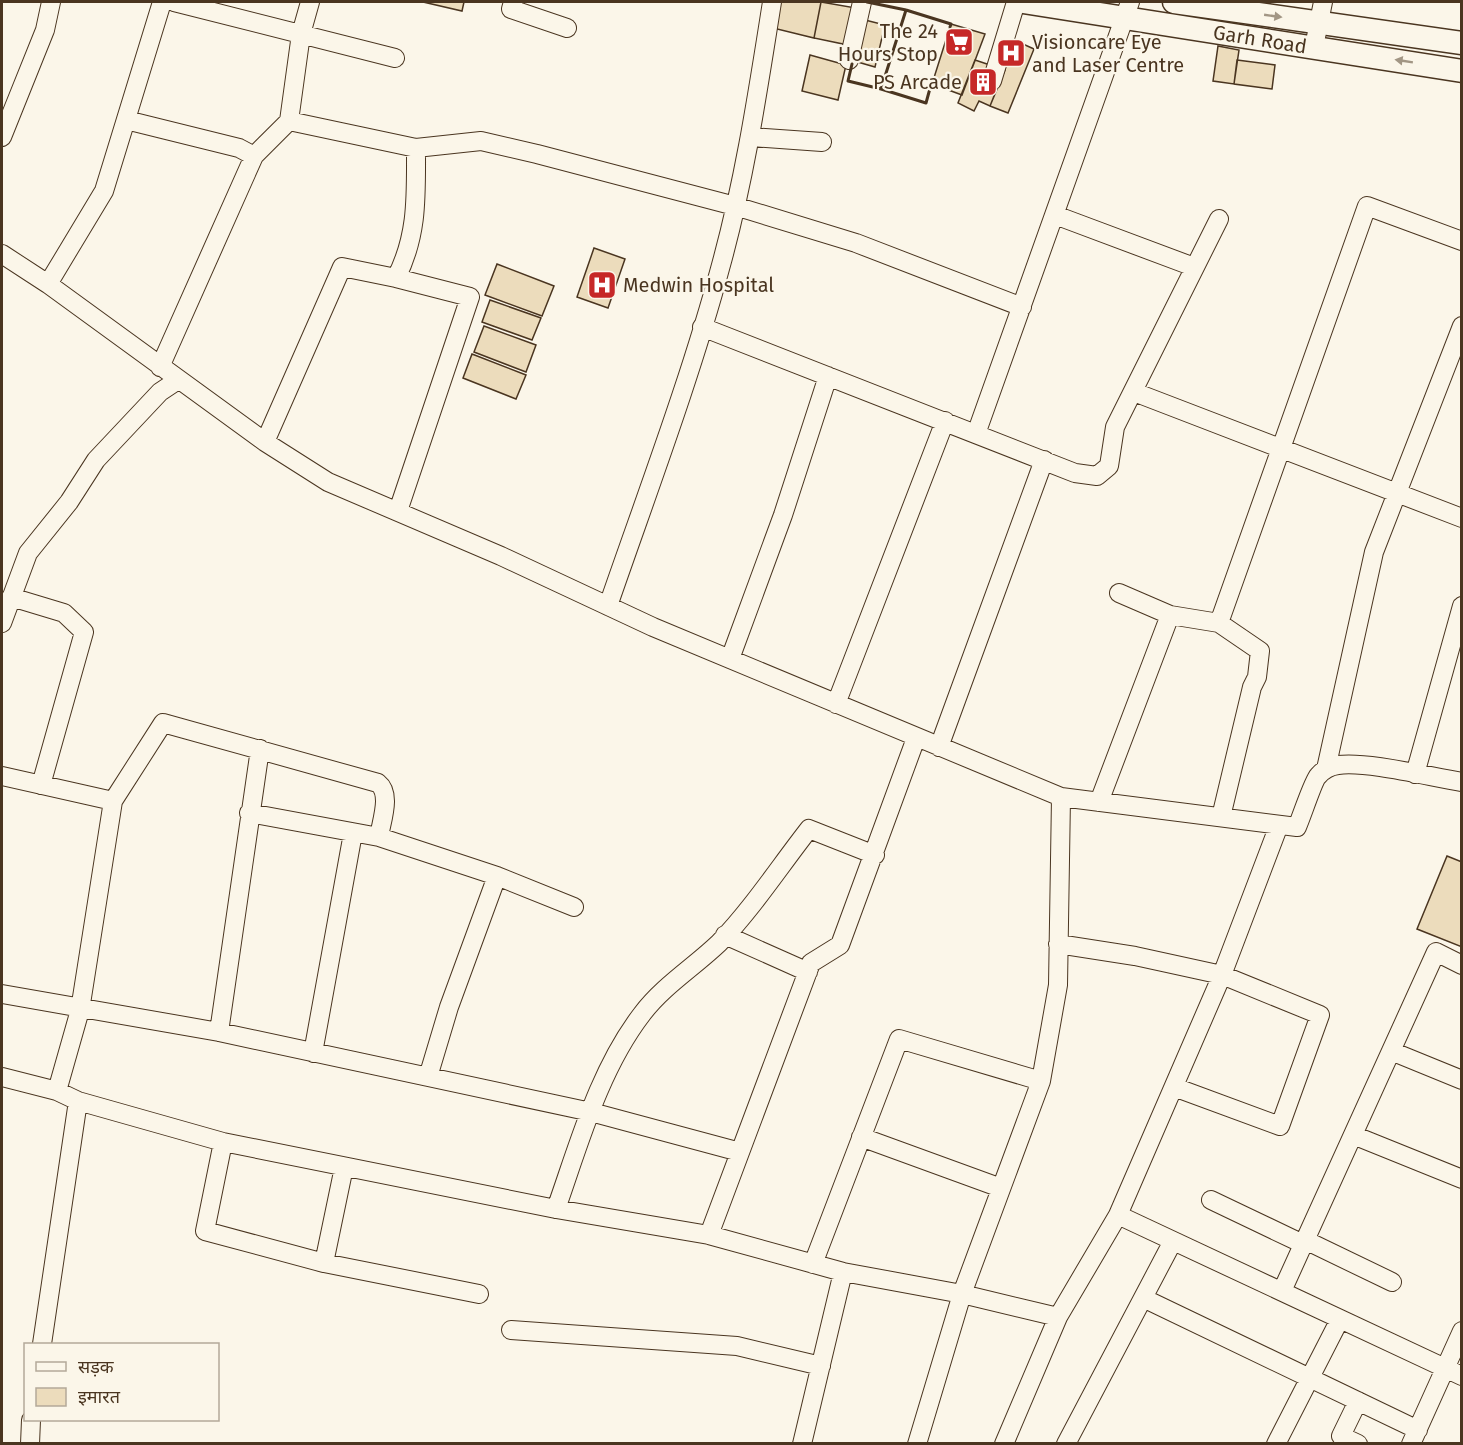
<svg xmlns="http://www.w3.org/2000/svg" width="1463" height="1445" font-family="'Fira Sans','Noto Sans Devanagari',sans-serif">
	<rect width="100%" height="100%" fill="#fbf6e9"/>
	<!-- building -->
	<path fill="#ecdcbc" stroke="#4a3520" stroke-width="1.5" d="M423 2H464L462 11Z
		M779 2H821L814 38 773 28Z
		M821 2 856 8 848 45 814 38Z
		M865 20 885 25 875 67 854 61Z
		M951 24 985 34 962 95 932 84Z
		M1016 41 1034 49 1008 113 990 106Z
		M1218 46 1239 50 1234 84 1213 81Z
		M810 55 846 65 838 100 802 91Z
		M975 60 1005 70 990 106 979 101 974 111 958 103Z
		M1237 60 1275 65 1272 89 1234 84Z
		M594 248 625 259 608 308 577 297Z
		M497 264 554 286 542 316 485 295Z
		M490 300 541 318 532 340 482 322Z
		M484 326 536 345 526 372 474 352Z
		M472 354 526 375 516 399 463 378Z
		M1447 856 1462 862V947L1417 929Z"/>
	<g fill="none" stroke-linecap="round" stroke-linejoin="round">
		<!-- minor casing -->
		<g stroke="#4a3520" stroke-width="20">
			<path id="minor" d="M174 2 395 58
				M513 2 511 9 567 28
				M1314 47 1323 2
				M849 60 862 2
				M992 81 1016 2
				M126 120 239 148 254 156
				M289 121 416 148 481 141 537 154 735 206 856 243 1022 307
				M2 137 45 30 51 2
				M751 137 822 142
				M1055 215 1194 267
				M2 254 48 284 265 442 328 482 501 556 653 627 1061 797 1297 827C1302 816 1313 781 1318 776 1323 770 1330 766 1338 765 1368 761 1430 777 1462 782
				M396 278C418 235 416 196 416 148
				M48 284 104 191 162 2
				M702 327 1075 473 1097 476 1109 466 1115 427 1219 219
				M160 367 254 156 289 121 301 34 310 2
				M1134 392 1462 518
				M976 434 1130 2
				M265 442 342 267 396 278 470 297 398 511
				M1119 593 1170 615 1219 623 1260 651 1257 677 1252 687 1221 817
				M11 597 64 613 84 632 41 785
				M608 606C647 493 690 380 721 265 745 178 758 90 772 2
				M2 623 28 553 69 502 96 460 160 392 178 380
				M1219 623 1367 206 1462 241
				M730 659 783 515 828 376
				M836 704 945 421
				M939 747 1044 460
				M1326 769 1374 552 1462 326
				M1415 774 1462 606
				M2 776 113 801 80 1010 57 1091
				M113 801 163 723 378 783C392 794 381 822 379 837
				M1099 802 1170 615
				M249 813 379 837 497 876 574 907
				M725 935 808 972
				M1058 944 1135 956 1222 975 1320 1015 1280 1126 1174 1087
				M2 994 219 1032 591 1112 740 1152
				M219 1032 260 749
				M1391 1051 1462 1080
				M313 1053 353 833
				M2 1077 57 1091 78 1101 42 1344
				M428 1077 449 1007 497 876
				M1041 1081 1058 985 1061 797
				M78 1101 223 1142 556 1209 709 1235 843 1272 962 1294 1058 1317
				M1353 1135 1462 1179
				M861 1137 1001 1188
				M223 1142 205 1231 324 1263 344 1167
				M1211 1200 1299 1242 1305 1240 1392 1282
				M556 1209C579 1144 599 1070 642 1014 663 986 694 967 719 943 752 909 780 866 809 829L875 855
				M1118 1215 1462 1376
				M709 1235 811 963 840 945 916 738
				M324 1263 479 1294
				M813 1264 899 1039 1041 1081 962 1294 917 1444
				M1282 1291 1436 952 1462 965
				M1143 1298 1418 1430
				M511 1330 737 1346 821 1366
				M30 1444 31 1420
				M802 1444 843 1272
				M1004 1444 1058 1317 1118 1215 1222 975 1279 825
				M1066 1444 1173 1241
				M1276 1444 1340 1319
				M1358 1444 1341 1436 1358 1401
				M1411 1444 1462 1331"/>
		</g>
		<!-- major casing -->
		<g stroke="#4a3520" stroke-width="25">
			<g id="major">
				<path id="s1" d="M1023 2 1462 71"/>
				<path d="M1174 2 1462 43"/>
			</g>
		</g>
		<!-- minor -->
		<use href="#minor" stroke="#fbf6e9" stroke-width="18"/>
		<!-- major -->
		<use href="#major" stroke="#fbf6e9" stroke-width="22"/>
		<!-- wall -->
		<path stroke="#4a3520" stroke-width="3" d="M867 2 906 10 951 24 950 27
			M906 10 881 89 926 103 932 81
			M852 64 848 81 881 89 906 10"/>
	</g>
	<!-- one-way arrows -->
	<defs><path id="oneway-solid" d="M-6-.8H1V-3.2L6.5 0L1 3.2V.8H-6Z" transform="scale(1.5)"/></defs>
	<g fill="#a29684">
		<use href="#oneway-solid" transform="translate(1273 16) rotate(8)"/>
		<use href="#oneway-solid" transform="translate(1404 61) rotate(-171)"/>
	</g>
	<!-- icons -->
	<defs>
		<g id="supermarket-square" transform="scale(1.5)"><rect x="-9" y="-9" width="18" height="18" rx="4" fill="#c62828" stroke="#fbf6e9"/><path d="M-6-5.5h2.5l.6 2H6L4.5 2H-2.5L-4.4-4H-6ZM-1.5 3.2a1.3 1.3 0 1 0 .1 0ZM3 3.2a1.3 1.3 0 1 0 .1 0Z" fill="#fff"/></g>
		<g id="hospital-square" transform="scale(1.5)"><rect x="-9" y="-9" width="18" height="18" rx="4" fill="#c62828" stroke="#fbf6e9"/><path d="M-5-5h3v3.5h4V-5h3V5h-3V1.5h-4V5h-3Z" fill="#fff"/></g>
		<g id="building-square" transform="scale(1.5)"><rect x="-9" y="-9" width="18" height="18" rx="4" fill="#c62828" stroke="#fbf6e9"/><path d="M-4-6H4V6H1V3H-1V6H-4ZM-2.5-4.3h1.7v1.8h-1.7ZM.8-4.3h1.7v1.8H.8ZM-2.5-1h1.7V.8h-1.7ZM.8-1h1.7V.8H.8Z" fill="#fff"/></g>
	</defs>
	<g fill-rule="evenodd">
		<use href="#supermarket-square" x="959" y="42"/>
		<use href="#hospital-square" x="1011" y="53"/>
		<use href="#building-square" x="983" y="82"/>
		<use href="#hospital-square" x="602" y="285"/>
	</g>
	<g text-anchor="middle" stroke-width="4.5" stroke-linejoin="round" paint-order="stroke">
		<!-- poi labels -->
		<g font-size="20" fill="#4a3520" stroke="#fbf6e9" text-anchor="end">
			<text x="938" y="38">The 24<tspan x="938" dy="23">Hours Stop</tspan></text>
			<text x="1032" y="49" text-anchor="start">Visioncare Eye<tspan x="1032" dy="23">and Laser Centre</tspan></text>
			<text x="962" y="89">PS Arcade</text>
			<text x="623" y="292" text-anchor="start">Medwin Hospital</text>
		</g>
		<!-- street labels -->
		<g font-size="20" fill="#4a3520" stroke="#fbf6e9">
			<text dy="7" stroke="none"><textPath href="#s1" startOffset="240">Garh Road</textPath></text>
		</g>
	</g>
	<!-- border -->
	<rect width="1463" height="1445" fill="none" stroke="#4a3520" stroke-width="6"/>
	<!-- legend -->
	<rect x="24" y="1343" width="195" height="78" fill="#fbf6e9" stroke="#b4a999" stroke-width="1.5"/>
	<rect x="36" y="1362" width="30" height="9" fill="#fbf6e9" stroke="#b4a999" stroke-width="1.5"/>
	<text x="78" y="1373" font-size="18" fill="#4a3520">सड़क</text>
	<rect x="36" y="1388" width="30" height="18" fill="#ecdcbc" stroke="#b4a999" stroke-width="1.5"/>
	<text x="78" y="1403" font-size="18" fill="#4a3520">इमारत</text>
</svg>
